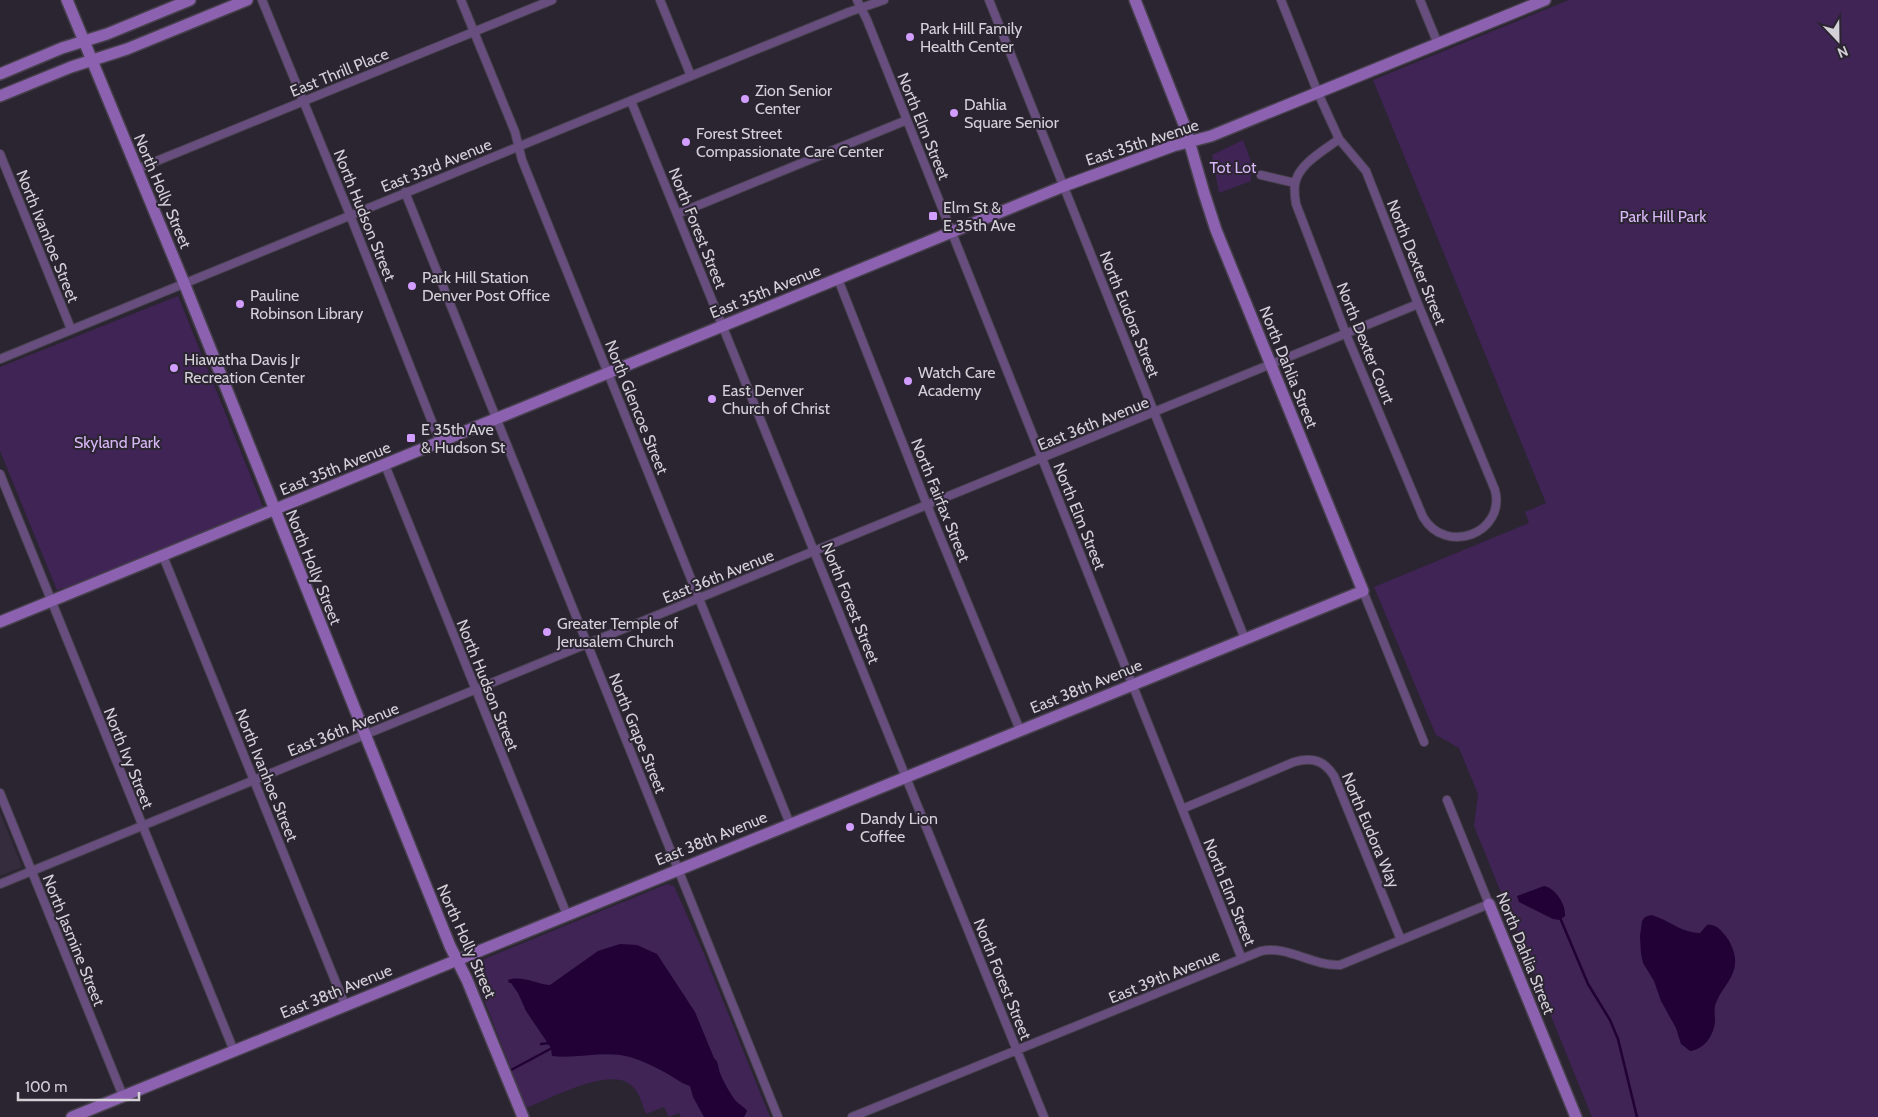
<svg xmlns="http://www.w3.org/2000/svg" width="1878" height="1117" font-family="Cabin,sans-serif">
	<rect width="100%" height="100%" fill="#2b2531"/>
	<!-- built -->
	<path fill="#352c3d" d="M0 813 22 867 0 876Z"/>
	<!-- green -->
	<path fill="#3f2455" d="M1569 0H1878V1117H1592L1474 826 1478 794 1459 748 1436 735 1374 587 1529 523 1525 512 1546 503 1373 80Z
		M1243 140 1253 167 1251 176V181L1219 193 1212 155Z
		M178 296 263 507 64 589 63 588 57 590 0 451V367Z
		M667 884 674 886 704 954 770 1117H681L679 1113 669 1117 664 1107 646 1114C642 1105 640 1093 632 1086 611 1065 550 1099 526 1108L473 971 474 967 477 962Z"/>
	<!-- water -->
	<path fill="#220137" d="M1544 886C1555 888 1566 904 1565 916L1560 920 1553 919 1519 902 1517 896Z
		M1651 915C1670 920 1679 932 1700 933L1707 925C1714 924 1719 928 1723 933 1729 939 1732 946 1734 953 1740 976 1721 986 1715 1006 1714 1010 1715 1016 1715 1021 1714 1035 1705 1049 1690 1051L1681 1044 1676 1028 1661 1001 1654 981 1643 963 1641 954 1640 936 1642 921 1645 917Z
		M620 944 637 945 657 954 695 1012 714 1058C719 1063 718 1067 720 1073 723 1081 730 1093 735 1100 739 1105 744 1106 747 1111L744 1117H704L693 1097 690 1086C681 1083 675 1078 666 1073 655 1067 643 1061 630 1057 604 1050 579 1059 552 1056L551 1048 526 1011 518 993 511 983H509L508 980C523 975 535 984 550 985L598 951Z"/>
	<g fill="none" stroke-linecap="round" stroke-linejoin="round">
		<!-- stream -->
		<path stroke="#220137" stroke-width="2.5" d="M1561 920 1588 984 1610 1020 1618 1039 1637 1117
			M541 1044 550 1043
			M511 1070 554 1047"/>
		<!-- street casing -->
		<g stroke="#46404c" stroke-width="10">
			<path id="street" d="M262 0 350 215 440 442
				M461 0 515 132 522 160 790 824
				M660 0 691 76
				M857 0 867 20 1242 959
				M989 0 1245 639
				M1281 0 1318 93 1339 139 1366 171 1418 304 1495 490C1506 533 1446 556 1423 517L1346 334 1296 204C1295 198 1294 190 1295 184 1298 164 1325 150 1339 139
				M1420 0 1438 44
				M631 101 1044 1117
				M0 154 71 329
				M137 169 552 0
				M1261 175 1295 183
				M405 192 778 1117
				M677 214 907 120
				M838 279 927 505 1020 730
				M0 359 691 76 849 12 884 0
				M385 465 567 915
				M0 474 234 1051
				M163 556 345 1005
				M1363 591 1424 742
				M0 793 123 1096
				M1182 809 1294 762C1312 757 1324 760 1334 776L1401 940
				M0 884 1418 304
				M852 1117 1261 951C1287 945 1312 966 1340 965L1489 904 1447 800"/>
		</g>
		<!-- secondary casing -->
		<g stroke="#46404c" stroke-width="14">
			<path id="secondary" d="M67 0 184 283 450 946 467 980 523 1117
				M0 74 62 48 107 34 190 0
				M0 96 71 67 127 49 247 0
				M0 622 1064 186 1173 146 1211 136 1545 0
				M1489 904 1576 1117
				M72 1117 1363 591 1216 230 1204 193 1185 127 1135 0"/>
		</g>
		<!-- street -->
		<use href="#street" stroke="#684e7f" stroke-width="8"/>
		<!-- secondary -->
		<use href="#secondary" stroke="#8c62b0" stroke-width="11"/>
	</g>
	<!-- markers -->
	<g fill="#d19dfe" stroke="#2b2531" stroke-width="2">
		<circle cx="910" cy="37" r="5"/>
		<circle cx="745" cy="99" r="5"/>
		<circle cx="954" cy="113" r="5"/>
		<circle cx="686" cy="142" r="5"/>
		<rect x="928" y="211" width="10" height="10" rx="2.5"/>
		<circle cx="412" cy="286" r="5"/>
		<circle cx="240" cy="304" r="5"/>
		<circle cx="174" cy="368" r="5"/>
		<circle cx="908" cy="381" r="5"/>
		<circle cx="712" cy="399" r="5"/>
		<rect x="406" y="433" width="10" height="10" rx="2.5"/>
		<circle cx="547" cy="632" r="5"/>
		<circle cx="850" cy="827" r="5"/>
	</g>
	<g text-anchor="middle" stroke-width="4" stroke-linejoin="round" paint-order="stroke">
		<!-- poi labels -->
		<g font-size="16" fill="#d4d0d8" stroke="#2b2531" text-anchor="start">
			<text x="920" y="34">Park Hill Family<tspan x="920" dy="18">Health Center</tspan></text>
			<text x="755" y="96">Zion Senior<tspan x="755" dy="18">Center</tspan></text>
			<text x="964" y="110">Dahlia<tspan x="964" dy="18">Square Senior</tspan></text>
			<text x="696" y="139">Forest Street<tspan x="696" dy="18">Compassionate Care Center</tspan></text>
			<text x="943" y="213">Elm St &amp;<tspan x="943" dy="18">E 35th Ave</tspan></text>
			<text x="422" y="283">Park Hill Station<tspan x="422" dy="18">Denver Post Office</tspan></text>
			<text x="250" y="301">Pauline<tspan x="250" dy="18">Robinson Library</tspan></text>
			<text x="184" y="365">Hiawatha Davis Jr<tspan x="184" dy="18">Recreation Center</tspan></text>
			<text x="918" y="378">Watch Care<tspan x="918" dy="18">Academy</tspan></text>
			<text x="722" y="396">East Denver<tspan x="722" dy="18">Church of Christ</tspan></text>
			<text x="421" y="435">E 35th Ave<tspan x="421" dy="18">&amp; Hudson St</tspan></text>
			<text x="557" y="629">Greater Temple of<tspan x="557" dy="18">Jerusalem Church</tspan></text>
			<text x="860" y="824">Dandy Lion<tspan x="860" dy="18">Coffee</tspan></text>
		</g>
		<!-- street labels -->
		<g font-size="16" fill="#d4d0d8" stroke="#2b2531">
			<text transform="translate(339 72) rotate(-22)" y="6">East Thrill Place</text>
			<text transform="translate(924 126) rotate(68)" y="6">North Elm Street</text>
			<text transform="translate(1142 142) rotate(-18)" y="6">East 35th Avenue</text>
			<text transform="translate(436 165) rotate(-22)" y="6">East 33rd Avenue</text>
			<text transform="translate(163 191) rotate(67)" y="6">North Holly Street</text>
			<text transform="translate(365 215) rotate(68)" y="6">North Hudson Street</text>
			<text transform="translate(698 228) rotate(68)" y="6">North Forest Street</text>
			<text transform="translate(48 236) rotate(68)" y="6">North Ivanhoe Street</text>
			<text transform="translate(1417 262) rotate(68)" y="6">North Dexter Street</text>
			<text transform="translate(765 291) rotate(-22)" y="6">East 35th Avenue</text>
			<text transform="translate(1130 314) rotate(68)" y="6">North Eudora Street</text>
			<text transform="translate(1366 343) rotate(68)" y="6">North Dexter Court</text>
			<text transform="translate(1289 367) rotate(68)" y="6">North Dahlia Street</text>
			<text transform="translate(637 407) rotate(68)" y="6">North Glencoe Street</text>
			<text transform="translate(1093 423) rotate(-22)" y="6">East 36th Avenue</text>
			<text transform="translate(335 468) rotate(-22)" y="6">East 35th Avenue</text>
			<text transform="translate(941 500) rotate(68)" y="6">North Fairfax Street</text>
			<text transform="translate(1080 516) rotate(68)" y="6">North Elm Street</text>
			<text transform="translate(314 567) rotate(68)" y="6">North Holly Street</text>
			<text transform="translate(718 576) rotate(-22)" y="6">East 36th Avenue</text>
			<text transform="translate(851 603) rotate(68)" y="6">North Forest Street</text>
			<text transform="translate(488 685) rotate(68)" y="6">North Hudson Street</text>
			<text transform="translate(1086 686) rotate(-22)" y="6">East 38th Avenue</text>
			<text transform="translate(343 729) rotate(-22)" y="6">East 36th Avenue</text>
			<text transform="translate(638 733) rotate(68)" y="6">North Grape Street</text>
			<text transform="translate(129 758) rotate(68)" y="6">North Ivy Street</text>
			<text transform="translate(267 775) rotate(68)" y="6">North Ivanhoe Street</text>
			<text transform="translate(1371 830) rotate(67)" y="6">North Eudora Way</text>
			<text transform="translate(711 838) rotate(-22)" y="6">East 38th Avenue</text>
			<text transform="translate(1230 892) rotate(68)" y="6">North Elm Street</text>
			<text transform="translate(74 940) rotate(68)" y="6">North Jasmine Street</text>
			<text transform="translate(467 941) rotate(66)" y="6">North Holly Street</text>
			<text transform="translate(1526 953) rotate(68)" y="6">North Dahlia Street</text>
			<text transform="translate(1164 976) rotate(-22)" y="6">East 39th Avenue</text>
			<text transform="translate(1003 979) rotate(68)" y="6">North Forest Street</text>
			<text transform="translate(336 991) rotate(-22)" y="6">East 38th Avenue</text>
		</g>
		<!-- park labels -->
		<g font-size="16" fill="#d8b7f6" stroke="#2b2531">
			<text x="1233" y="173">Tot Lot</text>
			<text x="1663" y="222">Park Hill Park</text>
			<text x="117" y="448">Skyland Park</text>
		</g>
	</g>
	<!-- north arrow -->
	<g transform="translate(1838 40) rotate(158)" stroke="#2b2531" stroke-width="4" paint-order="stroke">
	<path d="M0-4L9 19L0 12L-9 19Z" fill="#d4d0d8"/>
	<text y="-8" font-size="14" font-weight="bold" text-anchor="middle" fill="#d4d0d8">N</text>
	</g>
	<!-- scale -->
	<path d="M18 1092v8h121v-8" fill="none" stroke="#d4d0d8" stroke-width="2.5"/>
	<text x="25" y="1092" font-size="15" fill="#d4d0d8" stroke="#2b2531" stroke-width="4" paint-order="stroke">100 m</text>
</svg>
